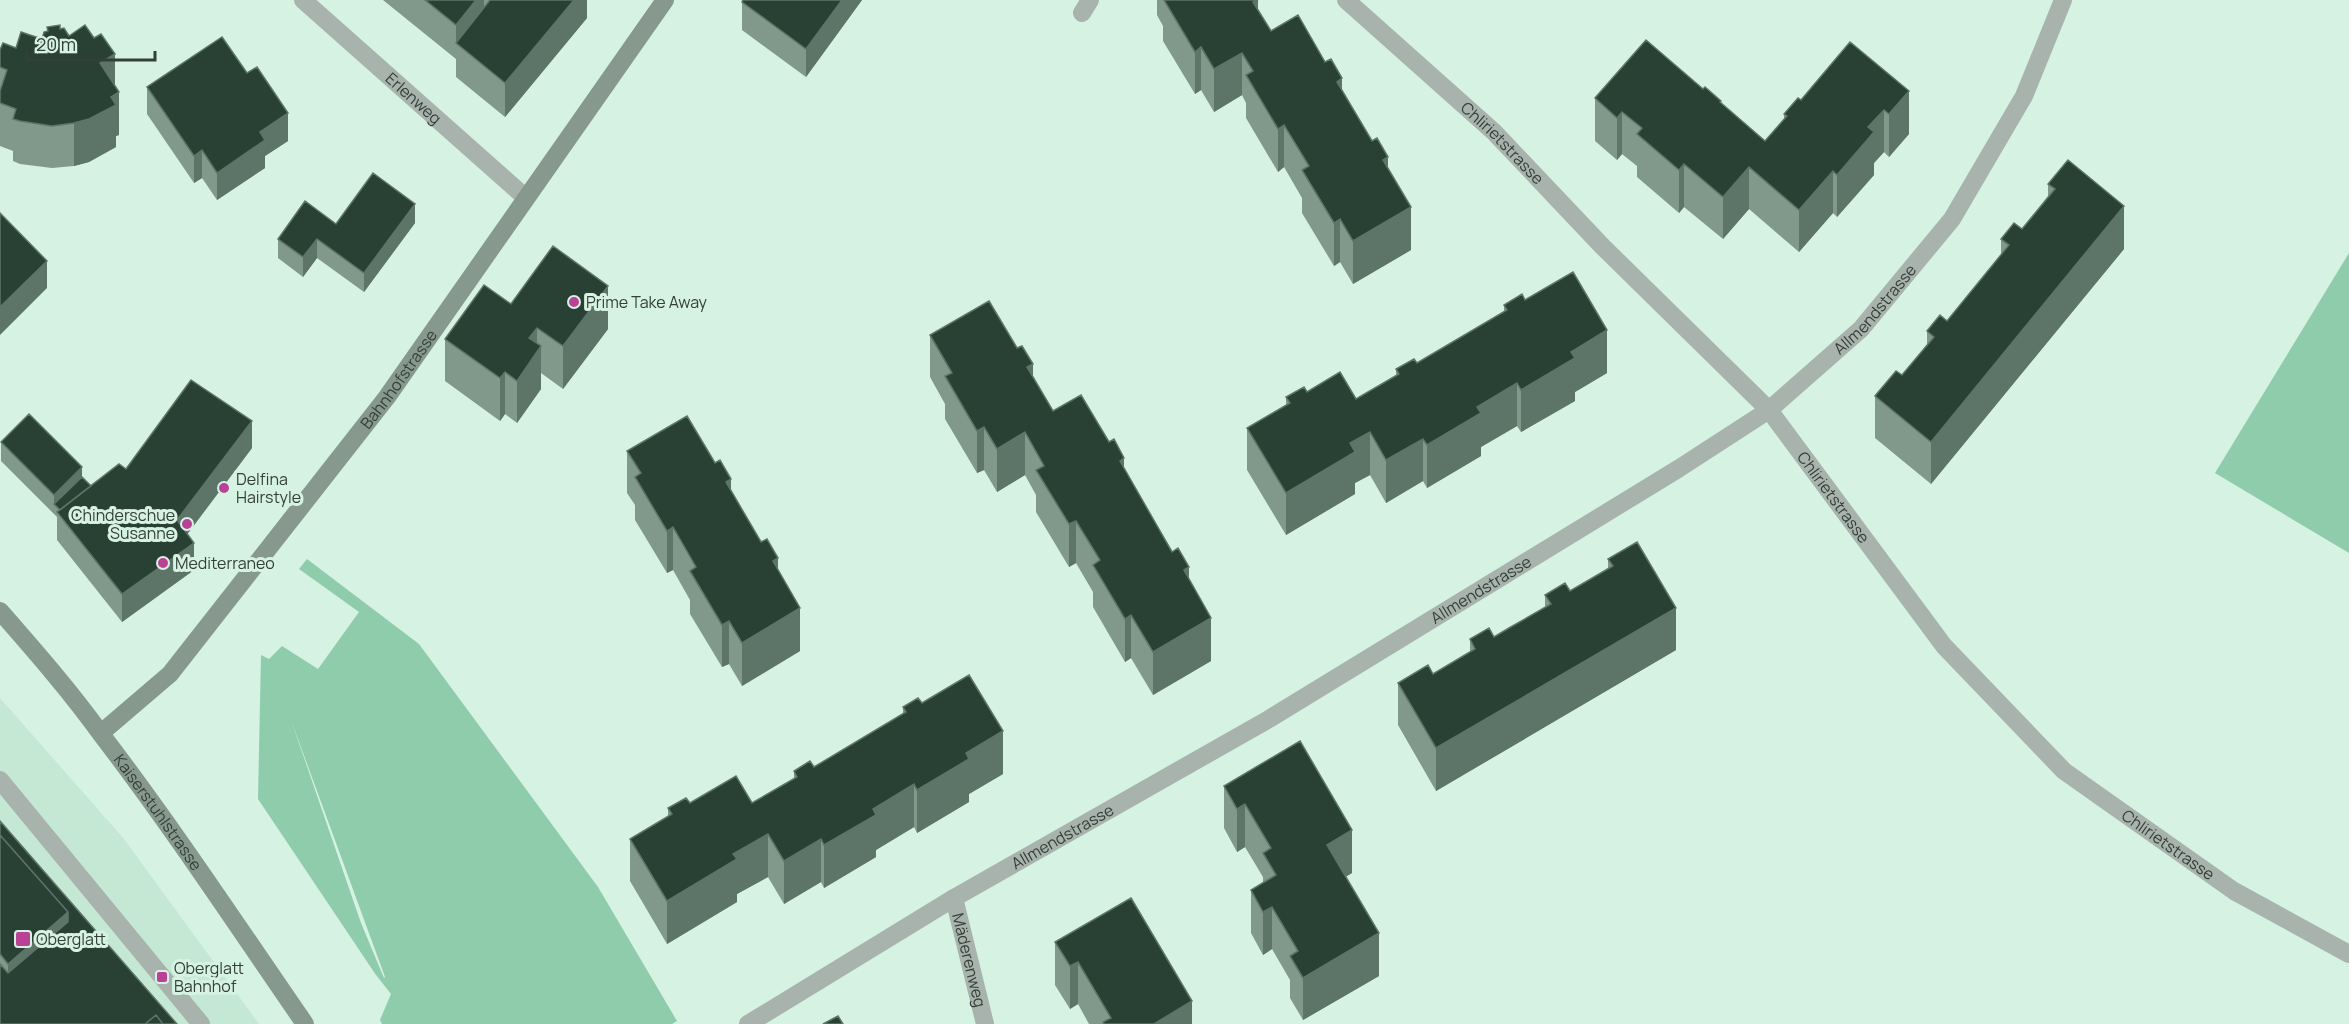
<svg xmlns="http://www.w3.org/2000/svg" width="2349" height="1024" font-family="Manrope,sans-serif">
	<rect width="100%" height="100%" fill="#d6f2e2"/>
	<!-- built -->
	<path fill="#c4e8d4" d="M0 698 124 839 259 1024H0Z"/>
	<!-- green -->
	<path fill="#8eccac" fill-rule="evenodd" d="M2349 253V553L2215 473Z
		M307 559 419 644 598 887 677 1021 672 1024H382L380 1020 391 994 376 975 258 799 261 655 269 659 282 646 318 669 359 612 299 569ZM291 720 385 977 384 978 361 923Z"/>
	<g fill="none" stroke-linecap="round" stroke-linejoin="round">
		<!-- lane -->
		<path stroke="#a7b3ac" stroke-width="18" d="M1082 13 1090 0
			M0 780 201 1024"/>
		<!-- street -->
		<g stroke="#a7b3ac" stroke-width="18">
			<path id="s1" d="M303 0 525 197"/>
			<path id="s2" d="M1346 0 1494 132 1602 246 1769 410 1944 646 2064 771 2234 891 2349 954"/>
			<path id="s3" d="M954 898 985 1024"/>
			<path id="s4" d="M748 1024 954 898 1269 719 1678 469 1769 410 1861 329 1952 219 2024 96 2063 0"/>
		</g>
		<!-- secondary -->
		<g stroke="#87988e" stroke-width="18">
			<path id="s5" d="M0 611C35 651 70 691 101 734 173 828 238 927 305 1024"/>
			<path id="s6" d="M101 733 170 674 387 397 665 0"/>
		</g>
	</g>
	<!-- wall -->
	<path fill="#80998b" d="M383 0H587V18L505 117 456 77V59Z
		M743 0H862L806 77 742 30V2Z
		M1157 0H1258V10L1271 31 1342 90 1388 169 1411 250 1353 284 1340 262 1334 266 1302 213V198L1284 167 1278 172 1246 118V103L1242 95 1214 112 1201 90 1195 94 1163 41V26L1157 15Z
		M60 29 69 36 115 86 119 135 116 136V147L89 162 74 166 52 168 20 164 13 161V151L0 146V50L16 48 42 39Z
		M1850 42 1909 134 1889 157 1884 152 1874 163V175L1837 217 1833 213 1799 252 1749 209 1723 239 1684 207 1679 213 1637 177V166L1622 154 1617 160 1595 141V98L1721 104 1765 141 1784 119V114L1801 100Z
		M147 87 288 141 265 156V168L217 200 202 178 194 183 147 114Z
		M2068 160 2124 249 1931 484 1875 438V396L1902 375 1927 345V331L1947 321 2001 255V239L2022 229 2048 196V184Z
		M415 223 364 292 317 258 303 277 278 258V239L336 224Z
		M1525 300 1607 373 1575 392V401L1521 432 1517 426 1481 447V456L1427 488 1423 481 1386 503 1370 475 1355 483V494L1286 535 1247 470V428L1286 405V397L1307 392 1356 399 1396 375V369L1417 363 1504 312V305Z
		M511 304 608 329 563 389 541 373V389L517 423 505 414 500 421 445 381V339Z
		M930 335 1033 376 1053 411 1124 469 1189 579 1211 661 1153 695 1131 658 1125 662 1093 607V592L1076 563 1069 567 1036 512V495L1025 475 997 492 984 470 977 473 945 419V404L930 377Z
		M1 442 82 477 91 486 126 469 252 448 187 534 194 570 122 622 57 540V517L1 461Z
		M627 451 731 491 778 570 800 651 742 686 729 664 722 667 690 614V600L673 570 667 573 635 520V505L627 493Z
		M1608 559 1676 650 1436 791 1398 725V683L1433 674 1470 652V639L1494 637 1545 607V595L1570 591 1608 568Z
		M922 703 1003 774 969 794V802L917 833 914 827 876 850V857L824 888 821 882 784 904 768 877 737 894V902L667 944 630 881V839L668 817V808L690 803H752L794 779V771L814 767 903 714V707Z
		M1224 786 1352 873 1345 877 1379 976 1303 1020 1290 998V980L1272 949 1263 955 1251 933V890L1263 882V877L1245 847 1237 852 1224 828Z
		M0 821 177 1024H0Z
		M1055 942 1192 1024H1089L1078 1004 1070 1009 1055 985Z"/>
	<!-- shaded-wall -->
	<path fill="#5d7568" d="M476 0H484V24L456 43V59V25Z
		M573 0H587V18L505 117V83Z
		M842 0H862L806 77V49Z
		M1258 0V42L1253 2Z
		M1201 47V90L1195 94V52Z
		M1242 53V95L1214 112V69Z
		M115 54V94L119 92V135L116 136V147L89 162 74 166V123L100 63Z
		M1342 78V121L1337 82Z
		M1909 91V134L1889 157V114Z
		M1884 110V152L1874 163V175L1837 217V175L1868 127Z
		M1622 112V154L1617 160V118Z
		M288 113V141L265 156V168L217 200V173L260 132Z
		M1284 125V167L1278 172V129Z
		M202 150V178L194 183V156Z
		M1388 157V200L1383 160Z
		M1684 164V207L1679 213V170Z
		M1749 167V209L1723 239V197Z
		M1833 171V213L1799 252V210Z
		M415 204V223L364 292V273Z
		M2124 206V249L1931 484V442Z
		M1411 207V250L1353 284V241Z
		M1340 219V262L1334 266V223Z
		M317 239V258L303 277V257Z
		M47 261V288L0 335V307Z
		M608 286V329L563 389V346Z
		M537 328V352L541 346V389L517 423V381L529 338Z
		M1607 330V373L1575 392V401L1521 432V390L1571 352Z
		M1033 364V406L1027 367Z
		M505 372V414L500 421V378Z
		M1517 383V426L1481 447V456L1427 488V445L1477 407Z
		M252 421V448L177 548V520Z
		M984 427V470L977 473V431Z
		M1025 432V475L997 492V449Z
		M1370 432V475L1355 483V494L1286 535V493L1350 443Z
		M1423 439V481L1386 503V460Z
		M1124 458V501L1120 461Z
		M82 467V487L54 504V495Z
		M731 479V521L726 482Z
		M1076 521V563L1069 567V524Z
		M673 527V570L667 573V531Z
		M194 543V570L122 622V594Z
		M778 558V601L773 561Z
		M1189 567V610L1184 570Z
		M800 608V651L742 686V643Z
		M1676 608V650L1436 791V748Z
		M1131 615V658L1125 662V619Z
		M1211 618V661L1153 695V652Z
		M729 621V664L722 667V625Z
		M1003 731V774L969 794V802L917 833V790L966 753Z
		M914 784V827L876 850V857L824 888V845L873 809Z
		M1245 804V847L1237 852V809Z
		M1352 830V873L1327 888V845Z
		M768 834V877L737 894V902L667 944V901L733 854Z
		M821 839V882L784 904V861Z
		M1272 907V949L1263 955V912Z
		M68 912V932L8 983V964Z
		M1379 933V976L1303 1020V978Z
		M1078 962V1004L1070 1009V966Z
		M1192 1001V1024H1154Z"/>
	<!-- building -->
	<path fill="#294034" stroke="#5d7568" stroke-width="1.5" d="M425 0H476L456 25Z
		M490 0H574L505 83 456 43Z
		M743 0H842L806 49 742 2Z
		M1164 0H1258L1253 2 1271 31 1298 15 1325 62 1331 59 1342 78 1337 82 1372 141 1377 138 1388 157 1383 160 1411 207 1353 241 1340 219 1334 223 1302 170 1309 166 1284 125 1278 129 1246 75 1253 71 1242 53 1214 69 1201 47 1195 52Z
		M60 25V29L64 28 69 36 85 25 94 38 101 34 115 54 100 63 119 92 111 97 116 105 89 119 74 123 52 126 20 121 13 119 16 109 0 103V91L7 70 0 67V50L3 43 16 48 21 32 42 39 44 32 48 31 47 27Z
		M222 37 247 73 257 67 288 113 260 132 265 140 217 173 202 150 194 156 147 87Z
		M1646 40 1703 89 1705 87 1721 101 1720 102 1765 141 1787 116 1784 114 1798 98 1801 100 1850 42 1909 91 1889 114 1884 110 1868 127 1874 132 1837 175 1833 171 1799 210 1749 167 1723 197 1684 164 1679 170 1637 134 1642 128 1622 112 1617 118 1595 98Z
		M2068 160 2124 206 1931 442 1875 396 1896 371 1902 375 1934 337 1927 331 1940 315 1947 321 2009 245 2001 239 2014 223 2022 229 2055 189 2048 184Z
		M373 173 415 204 364 273 317 239 303 257 278 239 305 201 336 224Z
		M0 213 47 261 0 307Z
		M553 246 608 286 563 346 537 328 529 338 541 346 517 381 505 372 500 378 445 339 484 285 511 304Z
		M1573 272 1607 330 1571 352 1575 358 1521 390 1517 383 1477 407 1481 413 1427 445 1423 439 1386 460 1370 432 1350 443 1355 452 1286 493 1247 428 1290 403 1286 397 1304 387 1307 392 1340 372 1356 399 1399 374 1396 369 1414 359 1417 363 1507 310 1504 305 1522 294 1525 300Z
		M989 301 1017 348 1022 346 1033 364 1027 367 1053 411 1081 395 1109 442 1114 439 1124 458 1120 461 1172 552 1178 548 1189 567 1184 570 1211 618 1153 652 1131 615 1125 619 1093 565 1100 560 1076 521 1069 524 1036 470 1044 466 1025 432 997 449 984 427 977 431 945 376 952 373 930 335Z
		M191 380 252 421 177 520 194 543 122 594 57 512 119 464 126 469Z
		M29 414 82 467 54 495 1 442Z
		M687 416 715 463 720 460 731 479 726 482 761 542 767 539 778 558 773 561 800 608 742 643 729 621 722 625 690 571 696 567 673 527 667 531 635 477 641 473 627 451Z
		M82 477 91 486 60 510 54 504Z
		M1637 542 1676 608 1436 748 1398 683 1428 665 1433 674 1475 649 1470 639 1489 628 1494 637 1509 628 1551 604 1545 595 1565 583 1570 591 1613 566 1608 559Z
		M969 675 1003 731 966 753 969 759 917 790 914 784 873 809 876 815 824 845 821 839 784 861 768 834 733 854 737 859 667 901 630 839 672 814 668 808 686 798 690 803 736 776 752 803 797 777 794 771 810 761 814 767 906 712 903 707 918 698 922 703Z
		M1300 741 1352 830 1327 845 1379 933 1303 978 1290 956 1298 951 1272 907 1263 912 1251 890 1276 875 1263 853 1271 848 1245 804 1237 809 1224 786Z
		M0 821 177 1024H163L156 1015 145 1024H0V964L8 973 68 922V912L0 835Z
		M0 835 68 912 8 964 0 954Z
		M1131 898 1192 1001 1154 1024H1104L1103 1022 1111 1018 1078 962 1070 966 1055 942Z
		M156 1015 163 1024H145Z
		M838 1016 843 1024H823Z"/>
	<!-- markers -->
	<g fill="#ba4296" stroke="#d6f2e2" stroke-width="2">
		<circle cx="574" cy="302" r="6"/>
		<circle cx="224" cy="488" r="6"/>
		<circle cx="187" cy="524" r="6"/>
		<circle cx="163" cy="563" r="6"/>
		<rect x="15" y="931" width="16" height="16" rx="3"/>
		<rect x="156" y="971" width="12" height="12" rx="3"/>
	</g>
	<g text-anchor="middle" stroke-width="6" stroke-linejoin="round" paint-order="stroke">
		<!-- street labels -->
		<g font-size="16" fill="#343f39" stroke="#d6f2e2">
			<text dy="6" stroke="none"><textPath href="#s1" startOffset="148">Erlenweg</textPath></text>
			<text dy="6" stroke="none"><textPath href="#s2" startOffset="212">Chlirietstrasse</textPath></text>
			<text dy="6" stroke="none"><textPath href="#s4" startOffset="1338">Allmendstrasse</textPath></text>
			<text dy="6" stroke="none"><textPath href="#s6" startOffset="464">Bahnhofstrasse</textPath></text>
			<text dy="6" stroke="none"><textPath href="#s2" startOffset="698">Chlirietstrasse</textPath></text>
			<text dy="6" stroke="none"><textPath href="#s4" startOffset="852">Allmendstrasse</textPath></text>
			<text dy="6" stroke="none"><textPath href="#s5" startOffset="256">Kaiserstuhlstrasse</textPath></text>
			<text dy="6" stroke="none"><textPath href="#s4" startOffset="366">Allmendstrasse</textPath></text>
			<text dy="6" stroke="none"><textPath href="#s2" startOffset="1184">Chlirietstrasse</textPath></text>
			<text dy="6" stroke="none"><textPath href="#s3" startOffset="64">Mäderenweg</textPath></text>
		</g>
		<!-- poi labels -->
		<g font-size="16" fill="#343f39" stroke="#d6f2e2" text-anchor="start">
			<text x="586" y="308">Prime Take Away</text>
			<text x="236" y="485">Delfina<tspan x="236" dy="18">Hairstyle</tspan></text>
			<text x="175" y="521" text-anchor="end">Chinderschue<tspan x="175" dy="18">Susanne</tspan></text>
			<text x="175" y="569">Mediterraneo</text>
			<text x="36" y="945">Oberglatt</text>
			<text x="174" y="974">Oberglatt<tspan x="174" dy="18">Bahnhof</tspan></text>
		</g>
	</g>
	<!-- scale -->
	<path d="M27 51v9h128v-9" fill="none" stroke="#343f39" stroke-width="3"/>
	<text x="36" y="51" font-size="18" fill="#343f39" stroke="#d6f2e2" stroke-width="4.5" paint-order="stroke">20 m</text>
</svg>
